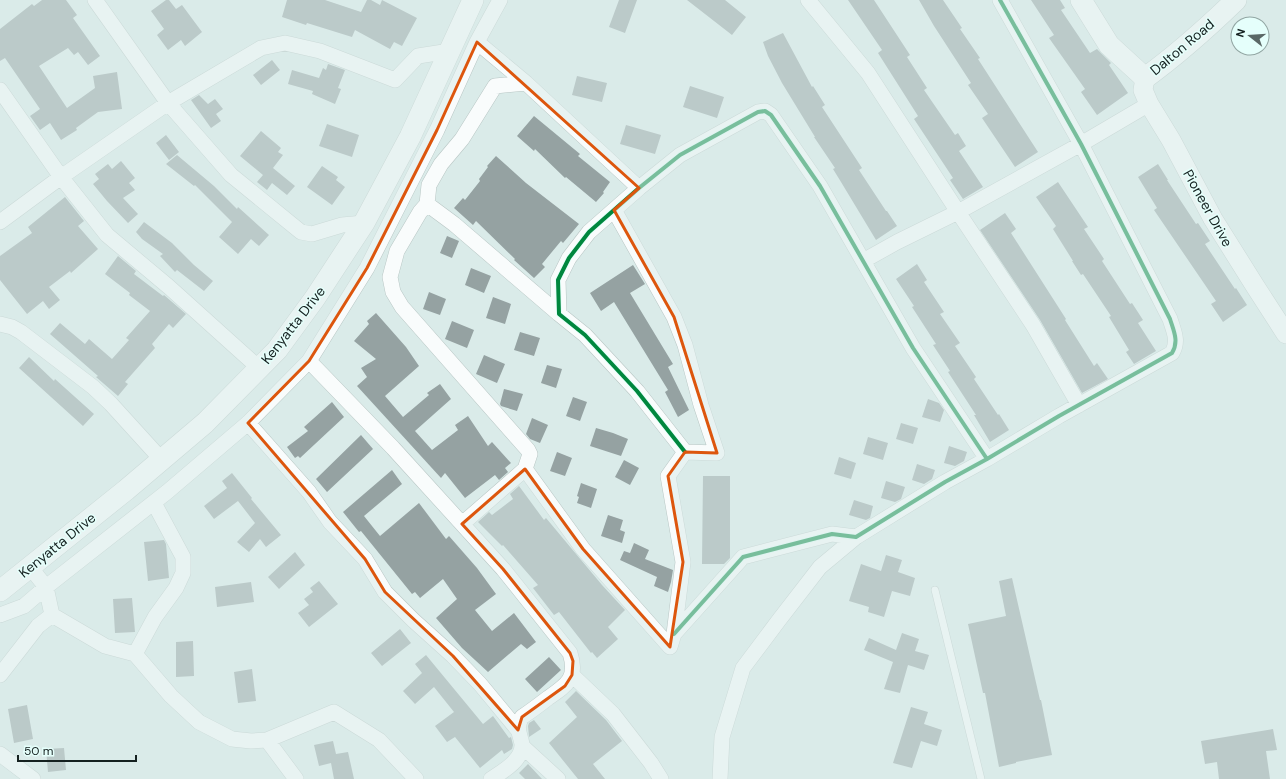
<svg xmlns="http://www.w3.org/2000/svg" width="1286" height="779" font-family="'DM Sans',sans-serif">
	<rect width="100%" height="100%" fill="#daebe9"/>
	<!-- building -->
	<path fill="#95a2a2" d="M42 0H66L77 15 73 18 100 56 88 65 78 52 74 55 68 48 39 66 67 108 95 88 93 76 117 72 122 109 98 112 76 128 77 130 61 140 50 123 40 130 30 116 40 109 5 58 0 61V29L32 4 34 6Z
		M166 0H169L176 9 182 5 202 32 185 46 181 40 168 50 157 35 164 29 151 11Z
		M287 0H325L361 12 367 0H371L380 5 382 0 417 18 402 46 394 42 390 49 355 30 352 37 307 23 306 25 282 17Z
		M619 0H637L625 33 609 27Z
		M687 0H725L746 17 732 35Z
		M848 0H874L910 55 907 57 927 88 924 90 955 135 958 133 966 146 959 151 983 187 963 199 950 180 953 178 914 119 918 116 878 53 882 50Z
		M919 0H943L962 28 960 29 980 58 978 59 1038 152 1015 167 982 118 988 114 968 85 971 83 934 26Z
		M1031 0H1060L1065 8 1061 10 1090 53 1097 49 1111 63 1109 65 1128 93 1097 115 1081 92 1085 89 1049 38 1054 35Z
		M783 33 812 87 813 86 825 105 822 107 862 168 859 170 886 211H887L897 226 876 240 841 182 833 169 835 168 814 137H815L782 83 768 56 763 42Z
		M272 60 280 70 261 85 253 75Z
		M328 64 345 70 338 88 341 89 335 104 312 94 313 91 288 84 292 70 319 78 323 68 326 70Z
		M577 76 607 83 602 102 572 95Z
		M690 86 724 97 717 118 683 107Z
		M199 95 208 104 215 99 223 109 216 114 221 121 211 128 191 100Z
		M534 116 580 154 578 156 610 182 603 192 604 193 596 202 566 177 565 178 535 149 534 151 517 136Z
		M327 124 359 135 352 157 319 146Z
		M626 125 661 135 655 154 620 144Z
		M261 131 281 148 278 152 283 155 273 168 295 186 287 195 272 183 267 190 257 182 263 175 240 156Z
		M166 135 179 152 169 160 156 143Z
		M177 155 214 186 237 209 238 207 269 235 259 246 251 239 238 254 219 237 232 222 195 185 194 186 166 164Z
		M496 156 526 183 579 224 563 243 561 241 542 264 545 267 534 278 514 260 515 259 476 221 473 225 454 208 463 198 465 200 480 181 479 179 488 167 487 166Z
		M121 161 135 178 129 183 135 190 123 198 138 214 128 223 107 201 93 184 99 179 95 174 108 164 112 169Z
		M1158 164 1168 180H1167L1196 224 1198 223 1210 241 1205 244 1235 289 1236 288 1247 305 1223 322 1211 304 1216 301 1154 210 1157 208 1138 177Z
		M322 166 338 177 336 180 345 187 332 205 307 187Z
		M1058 182 1088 227 1084 229 1104 259 1102 261 1130 304 1132 303 1143 320 1138 323 1156 351 1134 364 1126 352 1129 350 1109 317 1111 316 1083 274 1081 275 1072 261H1073L1053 229 1056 226 1036 197Z
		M65 197 84 221 78 226 98 249 71 273 70 271 49 287 60 300 49 309 43 301 27 314 0 280V256L32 233 28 227Z
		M1005 213 1016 229 1011 233 1066 319 1065 320 1094 366 1097 363 1108 379 1082 393 1040 320 980 230Z
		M144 222 172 243 194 265 213 281 204 291 177 270 175 272 160 256 163 254 142 239 136 232Z
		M447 236 459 241 452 258 440 253Z
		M118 256 136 271 134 274 163 296 164 295 186 314 173 328 169 324 152 344 155 348 125 382 128 384 118 396 96 377 98 376 50 334 60 323 85 344 89 339 112 359 129 340 126 338 150 311 129 295 130 293 105 274Z
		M917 264 927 280 924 282 944 312 940 314 960 343 955 346 976 377 974 379 998 415 999 414 1009 430 990 442 974 415H976L948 372 950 371 933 345 936 344 912 307 914 306 896 279Z
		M633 265 645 284 630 293 673 364 668 367 689 410 678 417 665 392 668 390 614 302 601 311 590 293Z
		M471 268 491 276 484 293 465 285Z
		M429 292 446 299 440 315 423 309Z
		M493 297 511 304 505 324 486 318Z
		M376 313 406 347 419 366 385 396 403 417 429 395 427 393 440 384 451 399 415 431 432 450 458 430 455 425 468 416 488 446 492 442 511 463 505 468 508 472 499 480 495 475 465 498 445 473 441 478 357 386 367 377 361 368 376 359 354 341 369 324 367 321Z
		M452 321 474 330 467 348 445 339Z
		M520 332 540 338 534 356 514 350Z
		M484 355 505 364 497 383 476 374Z
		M29 357 54 381 55 379 94 414 83 426 19 368Z
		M547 365 562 369 556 388 541 383Z
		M504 389 523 394 517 411 501 406 500 404Z
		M573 397 587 402 580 421 566 416Z
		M928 399 939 403 944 410 940 422 922 417Z
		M332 402 344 417 300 458 298 456 295 458 287 447 308 431 304 427Z
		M532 418 548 425 540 443 530 439 526 434Z
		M901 423 918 428 913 444 896 439Z
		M596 428 613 433 628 439 621 456 590 446Z
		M361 435 373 449 327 492 316 479Z
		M868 437 888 443 883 460 863 454Z
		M949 446 967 452 964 461 955 466 944 463Z
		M557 452 572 458 565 476 550 471Z
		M839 457 856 463 851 479 834 474Z
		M624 460 639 468 630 485 615 477Z
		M917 464 935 470 932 479 924 484 912 480Z
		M392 470 402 484 364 516 380 536 419 503 446 539 449 536 477 568 496 594 475 610 492 631 514 613 536 642 527 649 521 644 488 672 462 648 436 618 457 599 443 579 420 598 415 592 412 594 361 531 359 532 343 512Z
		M232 473 252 498 251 499 281 535 266 547 260 539 249 552 237 542 255 523 238 501 214 519 204 506 227 488 222 481Z
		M703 476H730V558L724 564H702Z
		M886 481 905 487 901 499 895 502 881 498Z
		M581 483 597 489 591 508 577 503 579 497 577 496Z
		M519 486 544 520 546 518 602 585 625 610 608 627 618 639 597 658 592 652 591 653 559 612 554 615 533 588 538 585 503 545 502 546 478 522 489 512 492 515 513 499 510 494Z
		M854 500 873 506 870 518 866 520 849 515Z
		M608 515 623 520 620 530 625 532 622 543 601 536Z
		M164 540 166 544 169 578 148 581 144 542Z
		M634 543 649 550 645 559 673 570 671 582 668 592 654 586 657 577 620 560 624 551 630 553Z
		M295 552 305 565 279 589 268 577Z
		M886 555 902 560 898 572 915 578 910 596 892 591 884 617 868 612 869 607 849 601 861 564 881 571Z
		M1012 578 1040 700H1041L1052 755 1016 762V763L999 767 985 693H983L968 624 1006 616 999 581Z
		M319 581 338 604 309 627 298 613 309 605 304 599 313 592 310 588Z
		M251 582 254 602 217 607 215 587Z
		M132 598 135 632 115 633 113 599Z
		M400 629 411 643 382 666 371 653Z
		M902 633 919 639 915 651 929 655 924 670 908 665 900 693 884 689 893 662 864 650 869 638 896 650Z
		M193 641 194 676 176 677V642Z
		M426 655 483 724 493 716 509 738 511 737 513 745 512 749 504 754 502 750 480 768 455 737 447 742 435 726 454 712 434 687 415 704 403 691 422 673 415 664Z
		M549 657 561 670 537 692 525 679Z
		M252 669 256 701 238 703 234 672Z
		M576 691 606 720 622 741 593 764 605 779H578L549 743 577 717 565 702Z
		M27 705 33 739 14 743 8 709Z
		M911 707 928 712 924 724 942 730 937 746 921 741 912 768 893 763Z
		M534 720 541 729 529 737 528 726 529 723Z
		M1273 729 1277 750 1266 751 1270 779H1219L1217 762 1205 764 1201 741Z
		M333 741 336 754 348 752 354 779H334L331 763 319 766 314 745Z
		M64 748 66 770 48 772 46 749Z
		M528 764 542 779H525L519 773Z"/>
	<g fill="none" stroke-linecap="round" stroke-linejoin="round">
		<!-- service casing -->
		<g stroke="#b8c6c4" stroke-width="8">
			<path id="service" d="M935 590 981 779"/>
		</g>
		<!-- minor casing -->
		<g stroke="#b8c6c4" stroke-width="16">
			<path id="minor" d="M95 0 168 103 231 175 301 232 312 234 342 225 364 223
				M808 0 868 73 958 212 1033 325 1079 405
				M477 42 526 83 639 188
				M0 90 61 177 107 235 169 287 259 368
				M427 204 454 224 559 314
				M614 210 674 317 685 345 701 405 717 453 685 452
				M0 222 61 177 168 103 261 48 285 43 320 51 395 80 418 56 450 51
				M863 261 897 242 958 212 1081 144 1149 104
				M0 324 12 327 21 332 93 387 111 404 161 459
				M309 361 393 448 503 569 570 653C578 678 567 685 548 698 539 705 531 711 522 717 515 728 520 733 522 744 523 760 502 772 491 779
				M248 423 309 492 330 522 365 559 385 592 413 620 453 656 480 684 518 730
				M685 452 637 391 585 335 559 314 558 280 569 258 589 232 639 188 680 155 758 112 765 111 771 115 820 186 913 348 987 459
				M525 469 583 549 670 647 674 634 683 562 668 476 685 452
				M462 524 525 469 530 454 528 450 402 307 393 292 390 277 397 251 420 212 427 204 429 185 441 164 462 139 495 86 526 83
				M30 567 46 587 52 615 105 646 135 654 171 696 199 722 232 739 251 741 267 740 334 712 379 740 416 779
				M0 615 24 606 46 587 167 492 248 423 309 361 367 268 437 130 477 42 500 0
				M674 634 743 557 832 534 856 537 945 482 987 459 1059 416 1172 353C1179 341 1174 332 1170 319L1081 144 1000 0
				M135 654 155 617 176 588 183 573V557L154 503
				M0 675 38 626 52 615
				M572 675 613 714 651 763 661 779
				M267 740 296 779
				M522 746 558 779
				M0 754 33 779
				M720 779 722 737 743 668 779 620 820 567 856 537"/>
		</g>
		<!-- tertiary casing -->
		<g stroke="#b8c6c4" stroke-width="20">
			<path id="tertiary" d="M1145 78 1143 90 1149 104 1171 140 1213 219 1255 286 1286 334"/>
		</g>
		<!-- secondary casing -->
		<g stroke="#b8c6c4" stroke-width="22">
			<path id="secondary" d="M1081 0 1109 45 1145 78C1178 54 1207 28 1236 0
				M0 591 126 490 205 423 277 350 315 298 364 223 410 137 473 0"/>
		</g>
		<!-- service -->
		<use href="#service" stroke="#f9fcfc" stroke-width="7"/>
		<!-- minor -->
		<use href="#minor" stroke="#f9fcfc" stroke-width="15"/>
		<!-- tertiary -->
		<use href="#tertiary" stroke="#f9fcfc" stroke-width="19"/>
		<!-- secondary -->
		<use href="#secondary" stroke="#f9fcfc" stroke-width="21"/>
		<!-- cycleway casing -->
		<g stroke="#e5fffb" stroke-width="6">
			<path id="cycleway" d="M685 452 637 391 585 335 559 314 558 280 569 258 589 232 639 188 680 155 758 112 765 111 771 115 820 186 913 348 987 459
				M674 634 743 557 832 534 856 537 945 482 987 459 1059 416 1172 353C1179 341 1174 332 1170 319L1081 144 1000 0"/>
		</g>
		<!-- cycleway -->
		<use href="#cycleway" stroke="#00873e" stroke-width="4"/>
	</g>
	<!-- marked area -->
	<path d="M0 0H1286V779H0ZM477 42 639 188 614 210 674 317 717 453 685 452 668 476 683 562 670 647 583 549 525 469 462 524 503 569 570 653 573 661 572 675 565 686 522 717 518 730 453 656 385 592 365 559 248 423 309 361 367 268 437 130Z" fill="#daebe9" fill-opacity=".55" fill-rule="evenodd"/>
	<path fill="none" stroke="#dd560d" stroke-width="3" stroke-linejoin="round" d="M477 42 639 188 614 210 674 317 717 453 685 452 668 476 683 562 670 647 583 549 525 469 462 524 503 569 570 653 573 661 572 675 565 686 522 717 518 730 453 656 385 592 365 559 248 423 309 361 367 268 437 130Z"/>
	<g text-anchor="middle" stroke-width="3" stroke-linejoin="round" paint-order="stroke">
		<!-- street labels -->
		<g font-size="14" fill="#152120" stroke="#e5fffb">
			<text transform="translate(1182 47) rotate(-40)" y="5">Dalton Road</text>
			<text transform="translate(1208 208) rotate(61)" y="5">Pioneer Drive</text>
			<text transform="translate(293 325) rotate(-52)" y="5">Kenyatta Drive</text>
			<text transform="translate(57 545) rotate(-39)" y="5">Kenyatta Drive</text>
		</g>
	</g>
	<!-- north arrow -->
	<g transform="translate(1250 36) rotate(287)"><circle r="19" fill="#e5fffb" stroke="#92a6a3"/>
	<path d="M0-3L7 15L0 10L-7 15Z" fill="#5a6866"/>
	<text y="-6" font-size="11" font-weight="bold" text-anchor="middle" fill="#152120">N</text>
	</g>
	<!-- scale -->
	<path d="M18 755v6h118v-6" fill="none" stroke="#152120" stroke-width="2"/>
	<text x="24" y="755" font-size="12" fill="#152120" stroke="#e5fffb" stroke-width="3" paint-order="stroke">50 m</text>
</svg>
